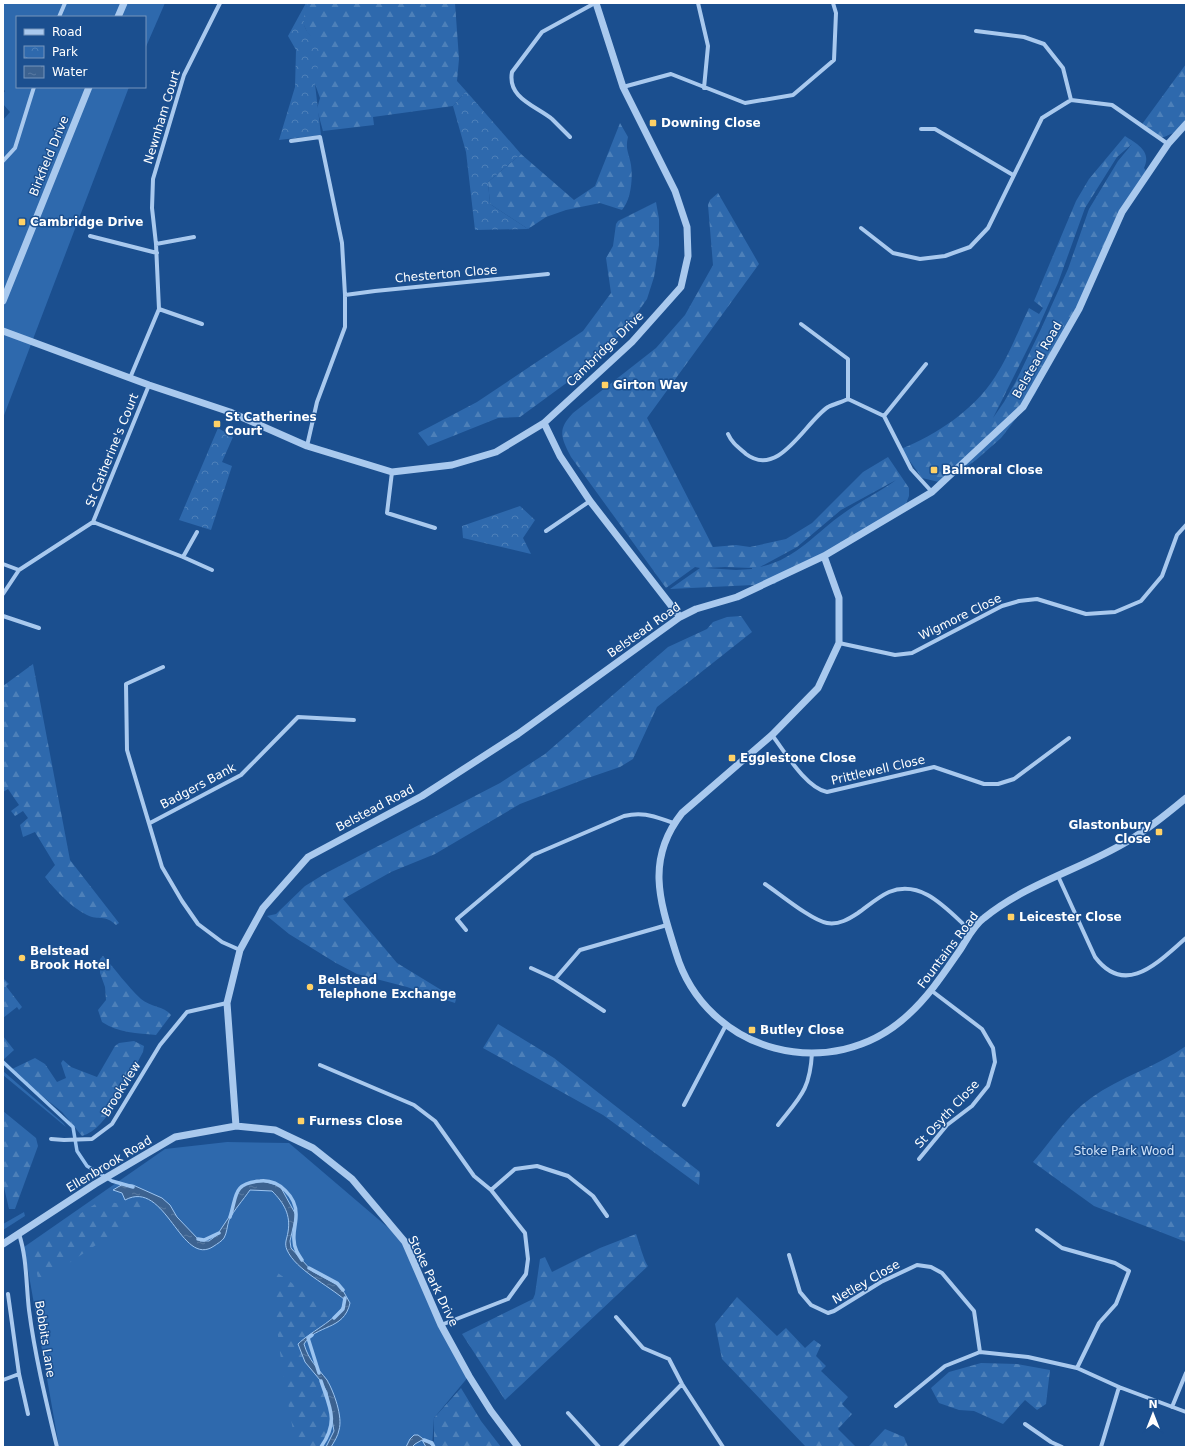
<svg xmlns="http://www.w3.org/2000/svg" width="1189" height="1450" font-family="'DejaVu Sans',sans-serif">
	<defs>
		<pattern id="forest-firs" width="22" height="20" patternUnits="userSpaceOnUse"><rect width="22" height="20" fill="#2e69ad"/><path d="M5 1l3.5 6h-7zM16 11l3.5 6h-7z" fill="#4d80b9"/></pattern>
		<pattern id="park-crowns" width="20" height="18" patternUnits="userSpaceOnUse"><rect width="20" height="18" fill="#2e69ad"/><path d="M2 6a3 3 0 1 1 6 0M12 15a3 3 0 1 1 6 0" fill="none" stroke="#4d80b9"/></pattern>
		<pattern id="water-ripples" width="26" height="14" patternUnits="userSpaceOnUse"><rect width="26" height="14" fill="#3c6290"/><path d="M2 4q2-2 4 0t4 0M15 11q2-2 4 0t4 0" fill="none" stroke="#597aa1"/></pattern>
	</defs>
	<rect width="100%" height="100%" fill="#1b4f8f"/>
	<!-- grass -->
	<path fill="#2e69ad" d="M3 3H165L145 49V17H17V87H129L3 418V120L10 112 3 104V94L5 91 3 89Z
		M227 1142 289 1143 405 1242 469 1376 434 1418 432 1447H59L24 1247 165 1149Z
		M24 1212 25 1216 3 1230V1224Z"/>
	<!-- forest -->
	<path fill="url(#forest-firs)" fill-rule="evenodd" d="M308 3H455L459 59 457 81 466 91 453 106 373 117 374 125 323 131 324 135 317 109 320 98 315 84 313 39 307 32 303 23V14Z
		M1186 64V121L1176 133C1170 133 1168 136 1164 137 1155 140 1147 132 1140 127Z
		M620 123 628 137C625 150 629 153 631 165 633 179 631 200 622 210L600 203 566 210 546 217 528 229 490 204 488 182 521 154 574 200 595 186Z
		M1125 136C1137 144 1152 151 1144 168L1146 171 1035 394 1001 438 976 460 943 483 922 478 901 449C936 435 974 410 995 377 1009 356 1018 331 1029 308L1039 314 1043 308 1034 301 1076 201 1089 179ZM1132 144 1118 161 1089 209 1068 269 1041 329 1015 383 1004 402 993 418 1038 328 1058 283 1085 208 1117 157Z
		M718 193 759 264 647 418 713 547 736 545 750 547 786 539 812 523 863 472 888 457 909 488V496L904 509 863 535 774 584 670 589 700 568 695 567 666 588 571 457C561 437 557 430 573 413L656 348 685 315 713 265 708 205 710 200ZM896 480C880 492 860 501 844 513 815 533 797 559 760 567L797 547 841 510ZM725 567 752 568V569L736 570 706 568Z
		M656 202 659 219V245L654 277 647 299 625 330 576 376 520 417 498 418 428 446 418 433 477 402 583 331 611 293 606 258 613 246 616 224 618 221Z
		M741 616 752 632 657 707 633 759 620 767 585 779 520 804 435 854 391 872 343 899 397 963 456 999 455 1003 407 987 357 974 336 963 289 934 267 916 276 914 305 886 326 873 500 783 545 754 668 647 707 629 713 622 727 617Z
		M33 664 70 860 119 923 116 925C105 914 99 921 87 915 71 907 56 891 45 877L55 865 35 832 23 837 20 825 28 818 23 811 15 816 11 811 19 805 8 789 3 792V686Z
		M103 956C116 970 127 986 141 999 150 1007 164 1006 171 1015L156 1035C137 1033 119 1033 102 1022L98 1010 106 1000 105 987 100 973V959Z
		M3 978 9 984 6 986 22 1007 19 1010 17 1007 3 1018Z
		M498 1024 554 1058 700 1172 699 1185 603 1115 483 1048Z
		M3 1036 14 1050 3 1060Z
		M134 1041 144 1046 143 1052C130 1075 108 1130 82 1136L62 1112 10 1070 35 1058 45 1064 57 1082 66 1078 61 1063 63 1060 71 1067 97 1077 115 1046 119 1043Z
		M1186 1046V1242L1094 1206 1033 1162C1051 1141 1068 1114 1091 1098 1120 1077 1156 1067 1186 1046Z
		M3 1071 63 1123 66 1127 3 1075Z
		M3 1111 36 1138 38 1146 15 1209H9L3 1183Z
		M131 1197H141L154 1203 141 1215 39 1283 31 1245 100 1201 116 1203Z
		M636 1234C639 1242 644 1261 648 1266L505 1400 462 1334 533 1299 535 1294 540 1259 545 1257 552 1272 600 1248Z
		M275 1271 337 1315 308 1334 298 1344 305 1362 320 1380 327 1392 334 1431 326 1447H296C286 1389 273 1331 275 1271Z
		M737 1297 777 1336 786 1328 805 1348 814 1340 821 1345 816 1356 826 1366 821 1371 848 1397 842 1404 852 1414 838 1429 855 1446H869L885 1429 904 1437 908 1447H806L722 1359 715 1324Z
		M981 1363 1017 1364 1050 1370 1046 1404 1037 1410 1025 1400 1003 1424 974 1411 959 1410 939 1403 931 1388 949 1372Z
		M461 1388 481 1421 501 1447H434V1418Z"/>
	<!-- park -->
	<path fill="url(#park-crowns)" d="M306 3H308C300 25 303 30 321 45L315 84 321 135 279 140 295 87 296 50 288 36Z
		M466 91 521 154 488 182 490 204 528 229 475 230 466 152 453 106Z
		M218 428 233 437 222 462 232 466 211 530 179 520Z
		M520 506 535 520 523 538 531 554 463 538 462 526Z"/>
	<!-- water -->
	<path fill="url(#water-ripples)" stroke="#9cc4f0" d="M262 1181 280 1186 296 1215 290 1241 291 1248 312 1271 341 1287 350 1303C344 1331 316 1324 304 1344 309 1361 317 1367 327 1380 334 1392 343 1417 339 1430 338 1436 334 1442 331 1447H326L334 1431 327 1392 320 1380 305 1362 298 1344C312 1330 342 1318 345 1300 328 1285 296 1270 287 1250 284 1243 287 1239 288 1232 291 1215 284 1203 272 1191L250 1190C243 1200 234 1210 229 1220 227 1226 227 1233 224 1238 222 1241 217 1244 214 1246 181 1269 166 1178 125 1200L122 1193 113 1190 123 1184 133 1185 162 1198 170 1205 177 1217 200 1241H209L217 1235 231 1214 238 1190 248 1183Z
		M414 1435H418L434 1447H426L422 1440 415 1444 412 1447H406L410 1439Z"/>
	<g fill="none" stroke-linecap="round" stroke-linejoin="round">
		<!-- stream -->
		<path stroke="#9cc4f0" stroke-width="3.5" d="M3 1062 73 1127 77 1151 87 1166 112 1181 133 1187
			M230 1217C237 1197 232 1183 260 1181 279 1179 297 1197 296 1216 296 1224 293 1232 294 1240 294 1248 298 1254 302 1260
			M198 1239 204 1240 219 1233
			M309 1268 337 1283 343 1290
			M334 1318 343 1309 345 1298
			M312 1335 308 1338 319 1373
			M424 1440 432 1443 434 1447
			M321 1447C339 1421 330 1408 321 1381"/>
		<!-- minor -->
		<path stroke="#a9c9ee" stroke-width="4" d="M698 3 708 46 704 88
			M59 17 65 3
			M976 31 1024 37 1044 44 1063 68 1071 100
			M623 87 671 74 745 103 793 95 834 60 836 13 833 3
			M921 129H935L1013 175
			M570 137C564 131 558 125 552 119 536 106 507 98 512 72L542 32 595 3
			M291 141 320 137 342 243 345 295V327L317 402 307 446
			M3 161 15 148 34 87
			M861 228 893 253 920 259 945 256 970 247 988 228 1042 118 1071 100 1112 105 1168 144
			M90 236 157 253
			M156 244 194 237
			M345 295 375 291 548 274
			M159 309 202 324
			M801 324 848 359V399L884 416 911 469 932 492
			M130 378 159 309 156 244 152 208 153 179 184 75 220 3
			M884 416 926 364
			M728 434C732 443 738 447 746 454 779 479 805 422 828 407 834 404 842 402 848 399
			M392 472 387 513 435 528
			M93 522 183 557 212 570
			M546 531 590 501
			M183 557 197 532
			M3 564 19 570
			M3 594 19 570 93 522 149 385
			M3 616 39 628
			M839 643 895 655 912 653 1002 606 1019 601 1037 599 1086 614 1115 612 1141 601 1162 576 1177 535 1186 525
			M163 667 126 684 127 750 162 867 182 901 198 924 222 942 240 950
			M772 735C785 752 806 788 827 792L934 767 984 784H998L1014 779 1069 738
			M150 823 241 775 298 717 354 720
			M1058 876 1095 957C1126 998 1159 961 1186 938
			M765 884C780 894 811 920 827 923 839 925 849 919 858 913 868 906 878 897 889 892 923 878 949 912 972 932
			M466 930 457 919 533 855 624 816C644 811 655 817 674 823
			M531 968 555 979
			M604 1011 555 979 580 950 667 925
			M320 1065 414 1105 435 1121 474 1176 491 1190 525 1233 528 1259 526 1274 508 1299 441 1325
			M684 1105 726 1025
			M778 1125C800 1097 810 1090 812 1053
			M51 1139 64 1140 92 1139 112 1124 160 1045 187 1012 227 1003
			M919 1159 947 1125 972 1106 988 1086 995 1062 993 1048 982 1029 932 991
			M491 1190 515 1169 537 1166 568 1176 593 1196 607 1216
			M1037 1230 1062 1248 1115 1263 1129 1271 1116 1304 1099 1323 1077 1368
			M19 1234C27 1258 26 1284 29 1310 35 1356 46 1401 57 1447
			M789 1255 800 1292 811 1305 828 1313 834 1311 881 1282 917 1265 931 1267 942 1273 974 1311 980 1352
			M8 1294 19 1374 28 1414
			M616 1317 643 1348 669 1359 682 1384 723 1447
			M3 1380 19 1374
			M896 1406 945 1366 980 1352 1028 1357 1077 1368 1119 1387 1186 1412
			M1172 1407 1186 1373
			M568 1413 599 1447
			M1025 1424 1051 1442 1062 1447
			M620 1447 682 1384
			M1101 1447 1119 1387"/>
		<!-- tertiary -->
		<path stroke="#a9c9ee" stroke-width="7" d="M118 17 124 3
			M3 301 89 87
			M3 331 149 385 230 412 307 446 392 472 452 465 496 452 544 423 632 342 681 287 688 256 687 227 675 191 623 87 596 3
			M544 423 560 456 590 501 680 617
			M824 556 839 598V643L818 688 772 735 682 813C645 860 660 902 676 953 706 1053 832 1086 908 1015 929 996 944 973 960 950 967 939 974 925 984 918 1027 883 1082 869 1128 841 1149 829 1168 813 1186 798
			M236 1126 227 1003 240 950 263 908 308 857 422 796 518 734 680 617 696 609 737 597 824 556 932 492 1023 407 1079 309 1122 212 1168 144 1186 124
			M3 1244 95 1184 175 1137 236 1126 275 1130 313 1148 352 1179 405 1242 441 1325 469 1376 491 1411 518 1447"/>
	</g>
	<!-- markers -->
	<g fill="#ffd166" stroke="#1b4f8f" stroke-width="1.5">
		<rect x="649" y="119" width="8" height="8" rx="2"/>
		<rect x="18" y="218" width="8" height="8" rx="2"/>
		<rect x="601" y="381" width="8" height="8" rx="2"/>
		<rect x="213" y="420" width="8" height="8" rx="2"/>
		<rect x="930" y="466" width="8" height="8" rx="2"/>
		<rect x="728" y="754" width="8" height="8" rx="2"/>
		<rect x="1155" y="828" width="8" height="8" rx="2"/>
		<rect x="1007" y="913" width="8" height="8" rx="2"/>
		<circle cx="22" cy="958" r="4"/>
		<circle cx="310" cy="987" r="4"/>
		<rect x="748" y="1026" width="8" height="8" rx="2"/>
		<rect x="297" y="1117" width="8" height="8" rx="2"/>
	</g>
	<g text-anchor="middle" stroke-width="3" stroke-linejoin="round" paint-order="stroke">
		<!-- street labels -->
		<g font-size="12" fill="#fff" stroke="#1b4f8f">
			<text transform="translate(162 117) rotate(-73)" y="4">Newnham Court</text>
			<text transform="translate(49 156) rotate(-68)" y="4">Birkfield Drive</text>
			<text transform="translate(446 274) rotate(-5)" y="4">Chesterton Close</text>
			<text transform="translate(605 349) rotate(-44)" y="4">Cambridge Drive</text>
			<text transform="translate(1037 360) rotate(-60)" y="4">Belstead Road</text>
			<text transform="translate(112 450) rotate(-68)" y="4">St Catherine's Court</text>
			<text transform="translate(960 617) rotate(-26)" y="4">Wigmore Close</text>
			<text transform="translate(644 630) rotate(-35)" y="4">Belstead Road</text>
			<text transform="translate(878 770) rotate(-13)" y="4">Prittlewell Close</text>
			<text transform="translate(198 786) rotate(-28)" y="4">Badgers Bank</text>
			<text transform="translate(375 808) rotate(-28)" y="4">Belstead Road</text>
			<text transform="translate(948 950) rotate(-53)" y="4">Fountains Road</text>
			<text transform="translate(121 1089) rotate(-58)" y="4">Brookview</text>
			<text transform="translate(947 1114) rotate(-47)" y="4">St Osyth Close</text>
			<text transform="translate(109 1164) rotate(-31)" y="4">Ellenbrook Road</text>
			<text transform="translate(433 1281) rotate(64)" y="4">Stoke Park Drive</text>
			<text transform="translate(866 1282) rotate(-30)" y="4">Netley Close</text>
			<text transform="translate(45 1339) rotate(81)" y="4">Bobbits Lane</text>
		</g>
		<!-- poi labels -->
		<g font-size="12" font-weight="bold" fill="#fff" stroke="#1b4f8f" text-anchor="start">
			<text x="661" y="127">Downing Close</text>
			<text x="30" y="226">Cambridge Drive</text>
			<text x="613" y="389">Girton Way</text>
			<text x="225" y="421">St Catherines<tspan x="225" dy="14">Court</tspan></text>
			<text x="942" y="474">Balmoral Close</text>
			<text x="740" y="762">Egglestone Close</text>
			<text x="1151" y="829" text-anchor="end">Glastonbury<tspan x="1151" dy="14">Close</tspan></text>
			<text x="1019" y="921">Leicester Close</text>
			<text x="30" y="955">Belstead<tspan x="30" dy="14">Brook Hotel</tspan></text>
			<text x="318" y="984">Belstead<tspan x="318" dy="14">Telephone Exchange</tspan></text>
			<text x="760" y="1034">Butley Close</text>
			<text x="309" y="1125">Furness Close</text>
		</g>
		<!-- park labels -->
		<g font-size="12" fill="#cfe3fa" stroke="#1b4f8f">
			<text x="1124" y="1155">Stoke Park Wood</text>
		</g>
	</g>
	<!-- border -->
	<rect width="1189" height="1450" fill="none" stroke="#ffffff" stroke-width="8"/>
	<!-- legend -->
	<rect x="16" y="16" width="130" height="72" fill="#1b4f8f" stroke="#7695bc"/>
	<rect x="24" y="29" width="20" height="6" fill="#a9c9ee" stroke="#7695bc"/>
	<text x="52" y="36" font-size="12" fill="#ffffff">Road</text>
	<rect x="24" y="46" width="20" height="12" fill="url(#park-crowns)" stroke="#7695bc"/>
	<text x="52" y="56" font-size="12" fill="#ffffff">Park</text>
	<rect x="24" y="66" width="20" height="12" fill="url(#water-ripples)" stroke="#7695bc"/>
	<text x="52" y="76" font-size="12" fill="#ffffff">Water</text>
	<!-- north arrow -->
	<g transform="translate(1153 1414)" stroke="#1b4f8f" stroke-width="3" paint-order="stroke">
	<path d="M0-3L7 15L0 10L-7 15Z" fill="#ffffff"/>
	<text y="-6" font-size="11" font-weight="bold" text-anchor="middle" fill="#ffffff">N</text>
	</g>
</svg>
